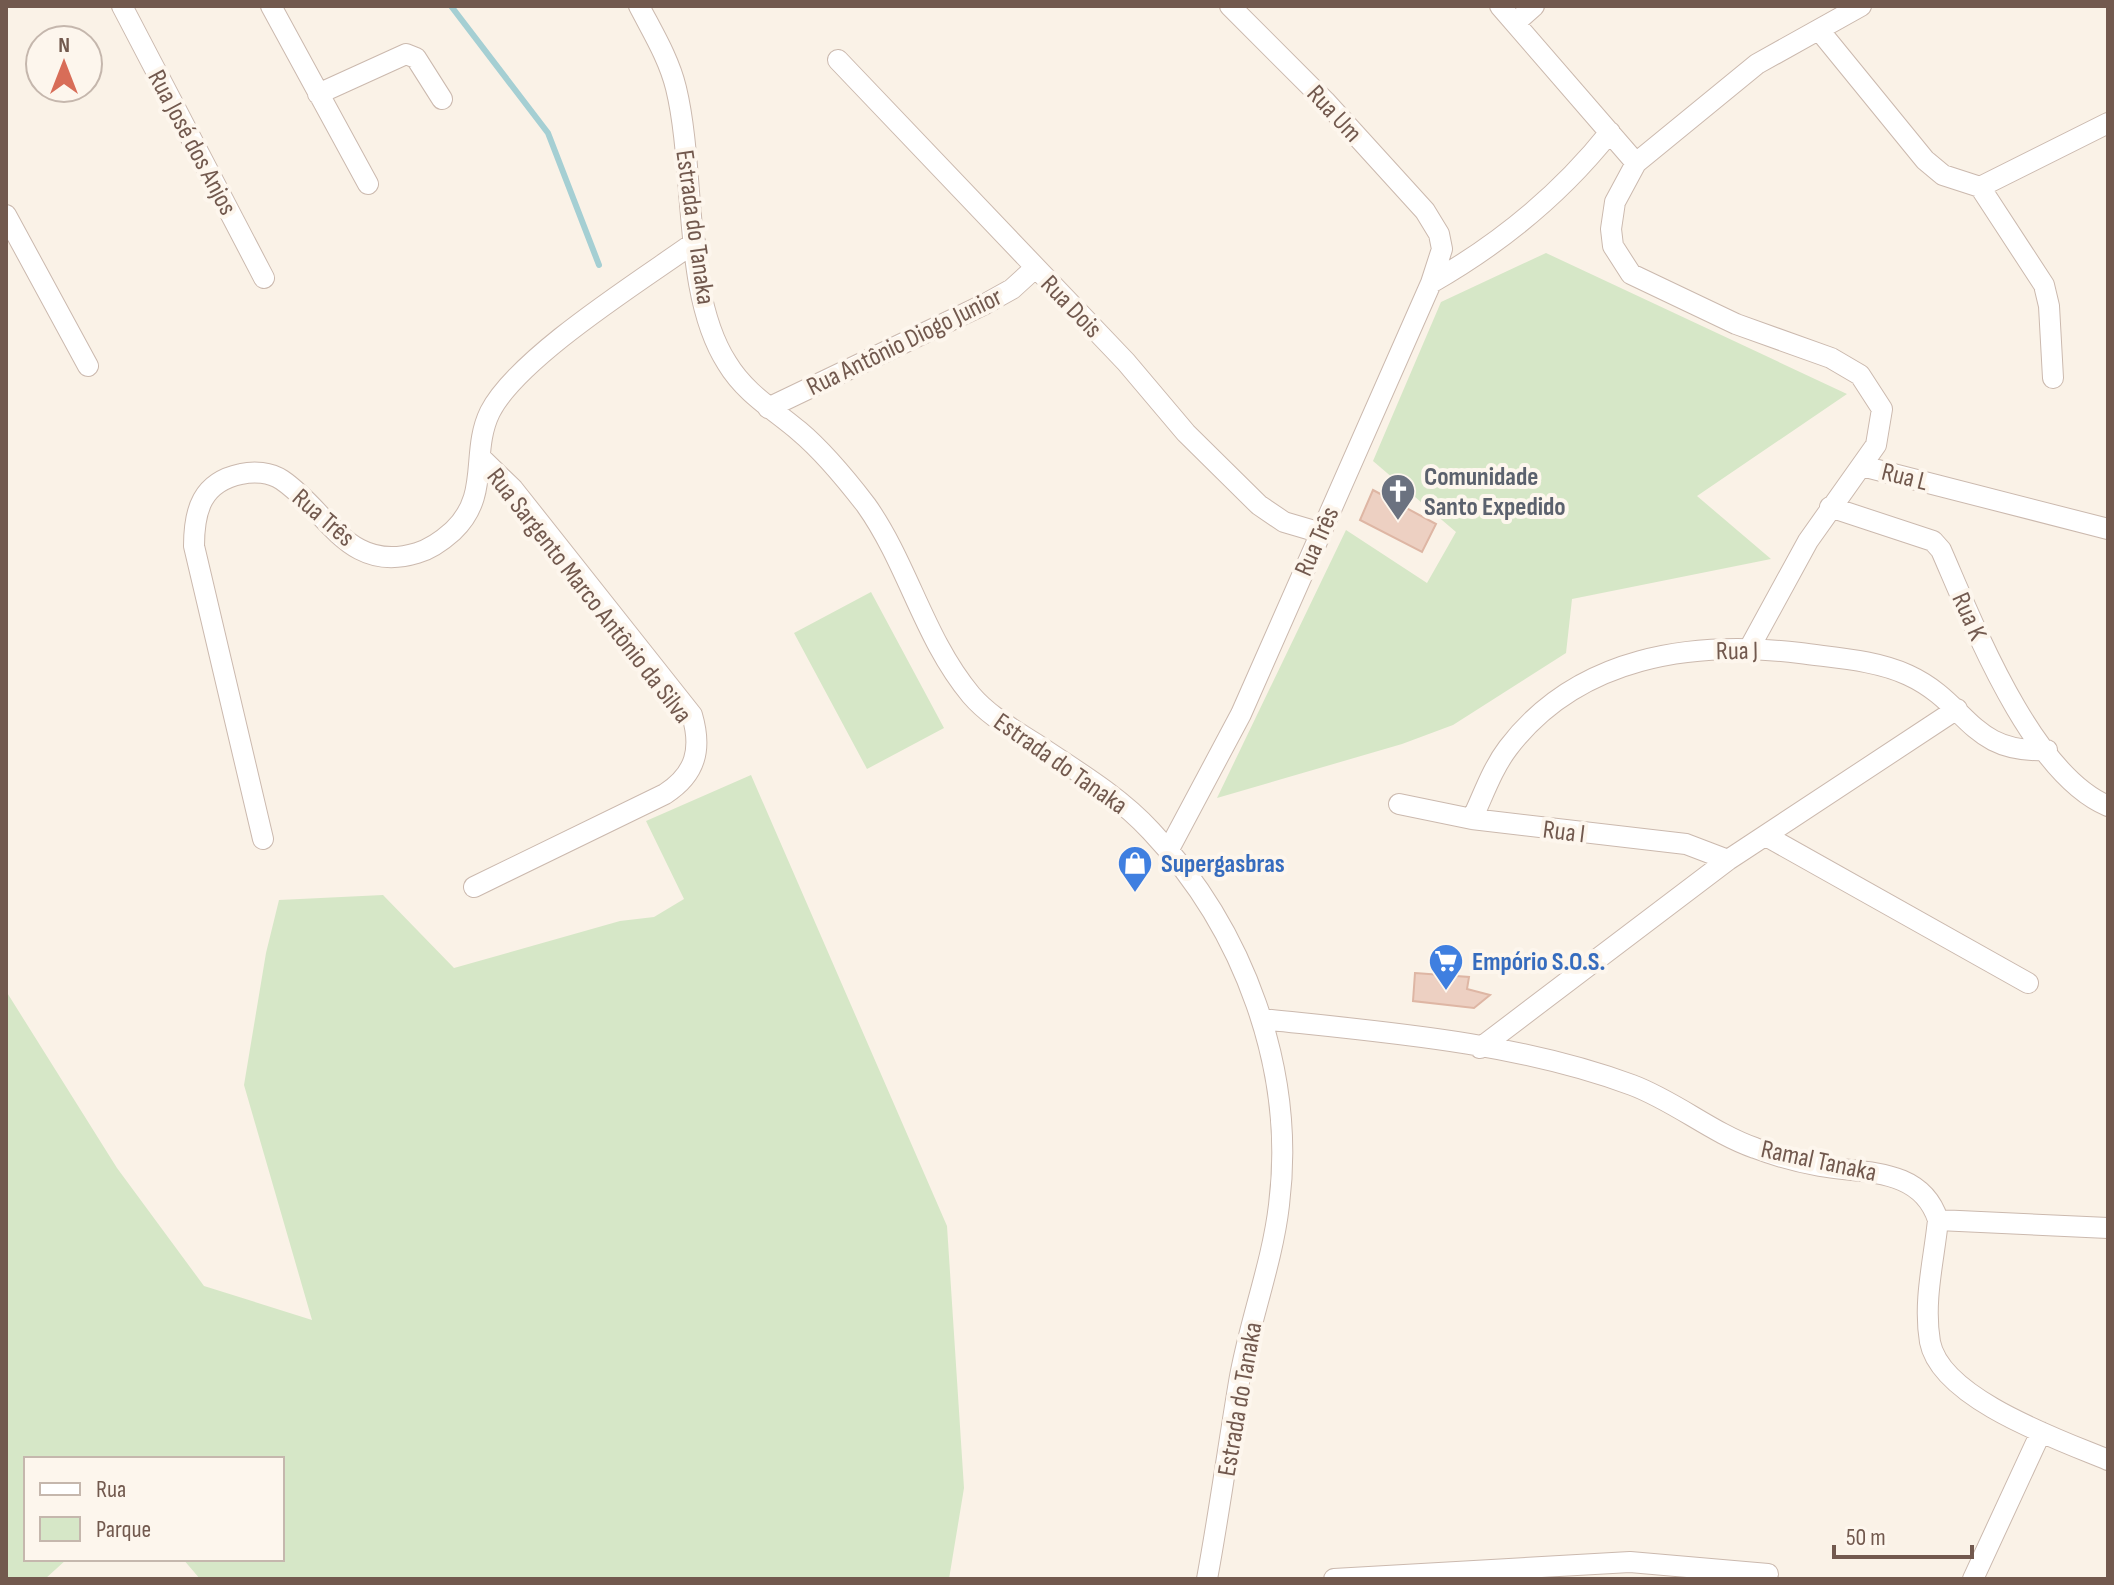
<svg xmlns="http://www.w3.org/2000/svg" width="2114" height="1585" font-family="'Sofia Sans Condensed',sans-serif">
	<rect width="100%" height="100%" fill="#faf2e7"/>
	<!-- green -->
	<path fill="#d6e7c7" d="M1546 253 1847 394 1697 496 1771 559 1572 599 1566 653 1453 725 1402 744 1217 798 1346 530 1427 583 1456 532 1373 461 1441 302Z
		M871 592 944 728 867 769 794 633Z
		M751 775 947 1226 964 1488 949 1579H200L183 1559H282V1459H26V1559H67L45 1579H6V991L117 1168 204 1286 312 1320 244 1085 266 953 279 900 383 895 454 968 620 921 654 917 684 899 646 821Z"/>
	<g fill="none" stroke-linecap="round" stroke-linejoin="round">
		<!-- stream -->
		<path stroke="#a5cfd3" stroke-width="6" d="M451 6 548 133 599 265"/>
	</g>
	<!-- building -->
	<path fill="#edd0c2" stroke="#deb6a4" stroke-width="2" d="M1373 490 1436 524 1422 552 1360 520Z
		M1415 973 1469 977 1467 989 1490 995 1474 1008 1413 1001Z"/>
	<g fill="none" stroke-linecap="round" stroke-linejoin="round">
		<!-- minor casing -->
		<g stroke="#cbb9ae" stroke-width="22">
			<path id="minor" d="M122 6 264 278
				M271 6 368 184
				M639 6C653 33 669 59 676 88 696 170 682 293 727 363 745 393 773 409 799 431 824 452 846 479 866 505 908 564 924 639 971 695 989 716 1013 729 1036 744 1075 770 1119 796 1151 831 1244 929 1296 1070 1279 1205 1272 1265 1249 1322 1239 1382 1228 1448 1219 1514 1207 1579
				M1500 6 1636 163
				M1515 23 1534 6
				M1819 30 1925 160 1943 175 1980 187 2044 285 2049 306 2053 378
				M838 60 1126 362 1186 433 1259 505 1284 522 1318 532
				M318 94 406 54 416 58 442 99
				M1980 187 2108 123
				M6 215 88 366
				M1431 283C1501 243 1560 195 1610 132
				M768 408 985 304 1012 289 1035 268
				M1862 466 2108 529
				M1830 507 1933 541 1941 550C1973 623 2031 774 2108 806
				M1750 647 1808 541 1876 445 1882 409 1860 375 1831 358 1736 324 1631 274 1613 246 1611 229 1615 202 1636 163 1757 64 1861 6
				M1399 804 1472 819 1686 844 1728 860
				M1472 819C1483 796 1492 769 1508 748 1578 656 1693 640 1800 653 1835 658 1876 660 1908 675 1969 703 1969 754 2047 750
				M1766 836 2028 983
				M263 839 194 546C194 510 202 482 241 474 254 471 270 472 282 480 328 511 348 574 417 553 431 549 443 540 453 531 491 495 470 453 490 412 518 357 642 280 695 242
				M1168 851 1241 714 1431 283 1442 249 1439 234 1425 211 1325 101 1230 6
				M474 887 665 794C696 774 702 749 692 715L513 489 481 458
				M1262 1019C1384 1032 1516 1042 1632 1085 1675 1101 1712 1133 1755 1148 1776 1156 1798 1162 1820 1166 1864 1174 1921 1167 1938 1220 1934 1260 1923 1301 1930 1342 1941 1399 2060 1440 2108 1460
				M1480 1048 1728 860 1957 709
				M1938 1220 2108 1228
				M1334 1579 1630 1562 1768 1574
				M1973 1579 2041 1432"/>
		</g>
		<!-- minor -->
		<use href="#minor" stroke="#fff" stroke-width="20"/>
	</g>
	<!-- icons -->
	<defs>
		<g id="church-pin" transform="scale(1.8)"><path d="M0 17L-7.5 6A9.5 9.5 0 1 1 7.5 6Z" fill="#6b7280" stroke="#fdf6ed"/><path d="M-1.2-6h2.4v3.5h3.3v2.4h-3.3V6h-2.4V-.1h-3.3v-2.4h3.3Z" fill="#fff"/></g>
		<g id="shop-pin" transform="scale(1.8)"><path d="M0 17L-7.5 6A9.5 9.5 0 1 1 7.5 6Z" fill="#3f7fe0" stroke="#fdf6ed"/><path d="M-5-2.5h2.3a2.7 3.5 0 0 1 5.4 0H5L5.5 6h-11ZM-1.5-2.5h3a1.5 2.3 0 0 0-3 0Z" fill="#fff"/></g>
		<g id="supermarket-pin" transform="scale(1.8)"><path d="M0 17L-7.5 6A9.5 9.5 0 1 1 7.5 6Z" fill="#3f7fe0" stroke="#fdf6ed"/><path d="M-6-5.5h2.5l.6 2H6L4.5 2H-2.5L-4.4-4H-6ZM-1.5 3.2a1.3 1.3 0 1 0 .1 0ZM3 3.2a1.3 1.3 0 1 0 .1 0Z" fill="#fff"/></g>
	</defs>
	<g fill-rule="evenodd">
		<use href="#church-pin" x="1398" y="491"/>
		<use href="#shop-pin" x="1135" y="863"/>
		<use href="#supermarket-pin" x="1446" y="961"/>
	</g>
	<g text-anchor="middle" stroke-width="8" stroke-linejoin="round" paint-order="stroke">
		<!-- street labels -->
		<g font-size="26" fill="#72594e" stroke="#fdf6ed">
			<text transform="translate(1335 113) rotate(47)" y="9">Rua Um</text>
			<text transform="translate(193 142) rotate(62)" y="9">Rua José dos Anjos</text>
			<text transform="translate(696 227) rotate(82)" y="9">Estrada do Tanaka</text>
			<text transform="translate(1072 306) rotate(46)" y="9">Rua Dois</text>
			<text transform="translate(904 341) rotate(-26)" y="9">Rua Antônio Diogo Junior</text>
			<text transform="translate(1905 476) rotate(14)" y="9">Rua L</text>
			<text transform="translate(324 517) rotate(41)" y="9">Rua Três</text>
			<text transform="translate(1316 541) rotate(-66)" y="9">Rua Três</text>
			<text transform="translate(590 595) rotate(52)" y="9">Rua Sargento Marco Antônio da Silva</text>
			<text transform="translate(1970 616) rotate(66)" y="9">Rua K</text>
			<text transform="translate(1737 650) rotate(-1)" y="9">Rua J</text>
			<text transform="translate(1061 763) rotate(35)" y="9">Estrada do Tanaka</text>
			<text transform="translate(1564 831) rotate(7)" y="9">Rua I</text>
			<text transform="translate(1819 1160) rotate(12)" y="9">Ramal Tanaka</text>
			<text transform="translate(1239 1399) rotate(-80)" y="9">Estrada do Tanaka</text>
		</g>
		<!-- worship labels -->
		<g font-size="26" font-weight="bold" fill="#5b616d" stroke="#fdf6ed" text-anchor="start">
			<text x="1424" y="485">Comunidade<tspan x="1424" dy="30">Santo Expedido</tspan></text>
		</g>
		<!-- shop labels -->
		<g font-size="26" font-weight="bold" fill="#366cbe" stroke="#fdf6ed" text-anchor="start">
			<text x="1161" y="872">Supergasbras</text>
			<text x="1472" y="970">Empório S.O.S.</text>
		</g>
	</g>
	<!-- border -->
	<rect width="2114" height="1585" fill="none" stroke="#72594e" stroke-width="16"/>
	<!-- legend -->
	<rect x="24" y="1457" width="260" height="104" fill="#fdf6ed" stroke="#c5b7ad" stroke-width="2"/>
	<rect x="40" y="1483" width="40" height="12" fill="#ffffff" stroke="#c5b7ad" stroke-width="2"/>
	<text x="96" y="1497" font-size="24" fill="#72594e">Rua</text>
	<rect x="40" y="1517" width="40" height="24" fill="#d6e7c7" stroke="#c5b7ad" stroke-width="2"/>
	<text x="96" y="1537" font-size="24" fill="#72594e">Parque</text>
	<!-- north arrow -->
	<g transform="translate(64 64)"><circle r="38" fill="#fdf6ed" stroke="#c5b7ad" stroke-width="2"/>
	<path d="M0-6L14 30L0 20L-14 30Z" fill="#d86d58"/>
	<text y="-12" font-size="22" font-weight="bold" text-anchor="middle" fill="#72594e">N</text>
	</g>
	<!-- scale -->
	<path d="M1834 1545v12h138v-12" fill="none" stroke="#72594e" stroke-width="4"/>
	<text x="1846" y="1545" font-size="24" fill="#72594e" stroke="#fdf6ed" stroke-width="6" paint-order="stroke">50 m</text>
</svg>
